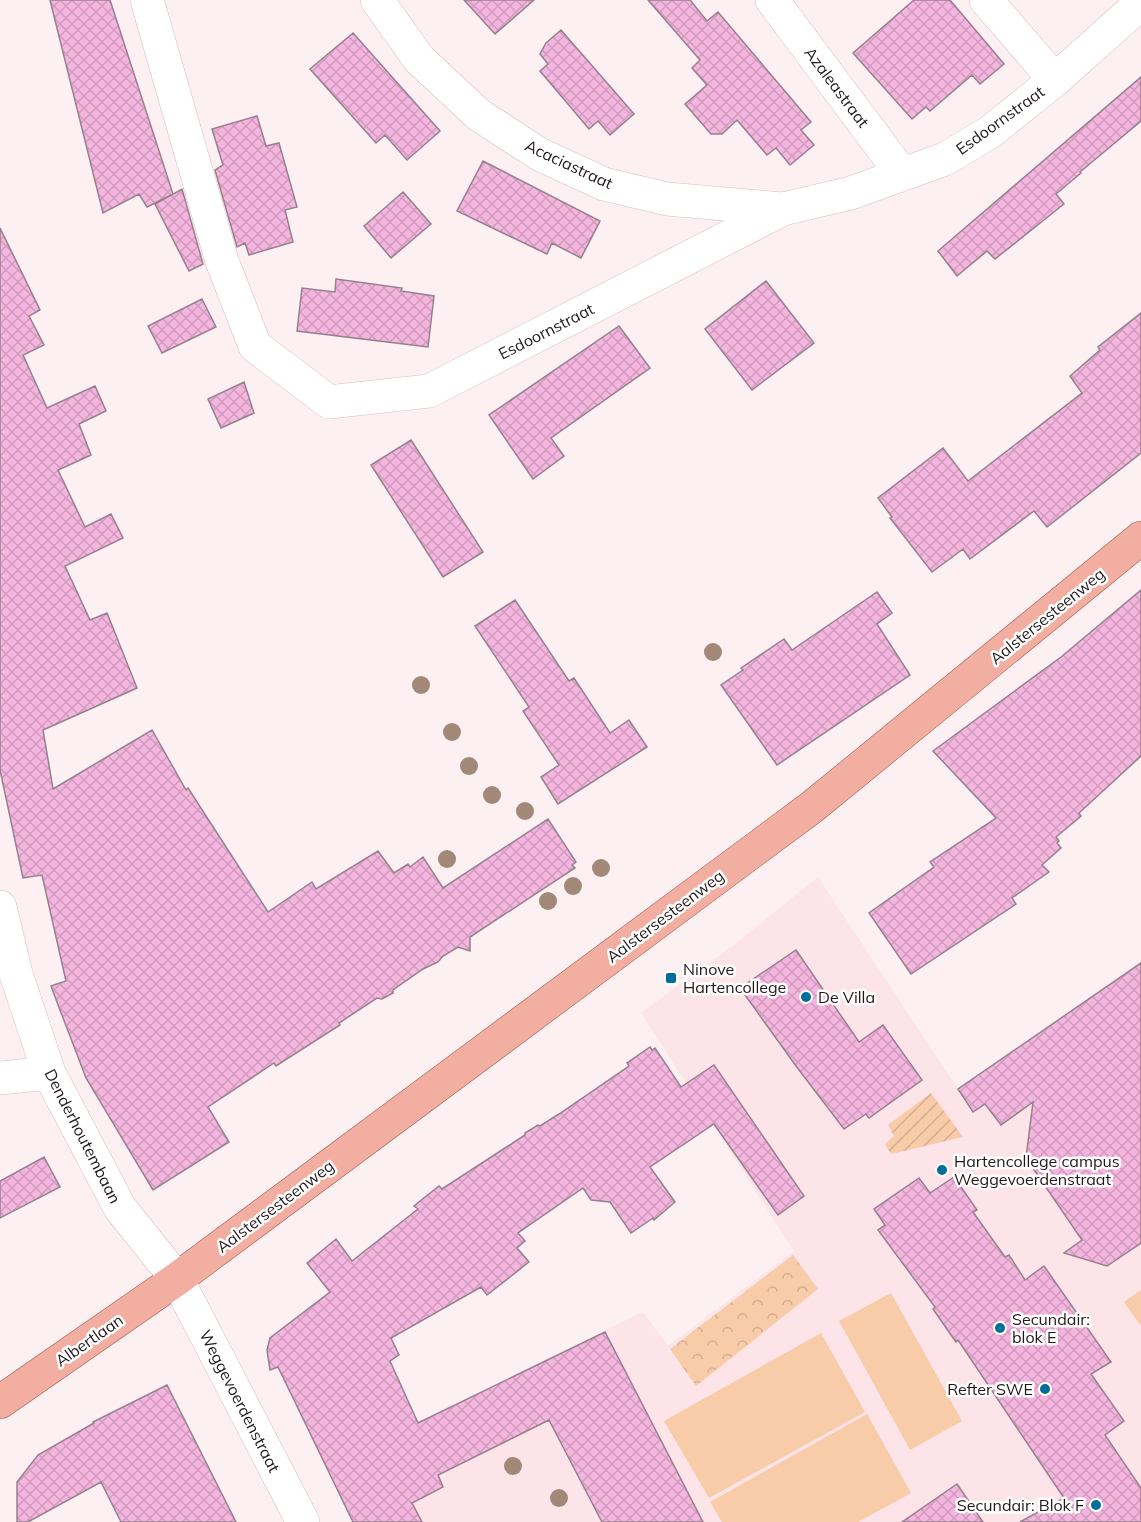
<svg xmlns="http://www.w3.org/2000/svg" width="1141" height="1522" font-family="Mulish,sans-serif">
	<defs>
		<pattern id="park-crowns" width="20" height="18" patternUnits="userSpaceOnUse" patternTransform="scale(1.5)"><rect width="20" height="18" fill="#f8cba9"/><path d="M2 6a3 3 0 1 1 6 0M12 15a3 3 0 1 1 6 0" fill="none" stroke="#d4ae91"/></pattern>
		<pattern id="garden-furrows" width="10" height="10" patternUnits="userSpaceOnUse" patternTransform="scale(1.5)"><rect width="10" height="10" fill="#f8cba9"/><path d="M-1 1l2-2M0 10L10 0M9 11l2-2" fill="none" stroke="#d4ae91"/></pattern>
		<pattern id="building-cross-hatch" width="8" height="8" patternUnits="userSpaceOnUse" patternTransform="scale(1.5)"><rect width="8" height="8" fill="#f4b5de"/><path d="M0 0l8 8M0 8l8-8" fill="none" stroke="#d19bbe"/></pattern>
	</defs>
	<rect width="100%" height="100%" fill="#fdf0f2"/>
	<!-- built -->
	<path fill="#fce4e8" d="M818 877 958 1089 1138 965 1141 968V1522H353L326 1467 643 1312 668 1346 794 1251 641 1013 731 947Z"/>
	<!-- park -->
	<path fill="url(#park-crowns)" d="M793 1255 818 1289 696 1386 670 1349Z"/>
	<!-- garden -->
	<path fill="url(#garden-furrows)" d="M931 1093 963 1137 891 1154 885 1144 894 1136 888 1125Z"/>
	<!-- pitch -->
	<path fill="#f8cba9" d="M1141 1290V1326L1124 1302Z
		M891 1293 962 1421 910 1450 839 1321Z
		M821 1333 865 1412 709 1498 664 1421Z
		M867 1414 911 1493 858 1522H722L710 1502Z"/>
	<!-- building -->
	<path fill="url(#building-cross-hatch)" stroke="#96808e" stroke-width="1.5" d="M50 0H110L173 194 147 207 139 194 103 213Z
		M464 0H534L495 34Z
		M648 0H690L707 21 718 12 811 122 801 130 814 145 790 165 776 148 767 155 737 120 722 134H711L685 104 707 85 692 68 700 60Z
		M914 0H950L1004 64 980 84 972 75 930 111 926 107 912 119 853 53Z
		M561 30 634 114 610 135 598 121 589 129 540 71 548 64 540 54 546 43Z
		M353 33 440 131 407 160 385 135 376 143 310 69Z
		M1141 77V121L1080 172 1081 173 1056 194 1064 204 995 259 987 251 957 276 938 251Z
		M257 116 266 146 279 143 297 207 285 210 293 242 249 255 245 243 237 247 215 170 223 165 212 129Z
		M483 161 600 221 581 258 552 243 547 254 457 211Z
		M182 189 203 264 189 271 155 204Z
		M403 192 431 224 391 258 364 226Z
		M0 228 40 310 29 316 44 345 23 355 47 408 95 386 106 411 79 424 91 455 58 470 85 527 111 514 123 538 65 566 90 620 107 613 137 688 43 730 53 789 152 730 186 790 188 788 268 912 312 882 316 889 378 851 394 873 408 864 410 867 423 857 443 888 548 819 576 862 572 865 575 868 470 937V951L458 947 443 956 438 962 423 969 393 990V993L382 999 377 998 339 1023 340 1025 276 1066 274 1063 208 1107 229 1142 153 1190 86 1078 60 1010 51 986 66 981 42 875 23 878 0 770Z
		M336 279 402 288 401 291 434 296 428 347 297 331 302 288 335 292Z
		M766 281 814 343 752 390 705 329Z
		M202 299 216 327 162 353 148 326Z
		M1141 313V453L1047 527 1034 511 970 559 963 549 932 572 890 518 892 517 878 498 943 448 968 481 1082 393 1070 376 1100 350 1098 347Z
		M619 326 650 368 551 438 564 456 533 479 489 415Z
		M244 382 254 413 221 428 208 399Z
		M411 440 483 552 443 577 371 465Z
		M1141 590V756L1079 813 1081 816 1056 837 1059 841 1057 843 1061 848 1042 865 1049 872 1012 898 1016 904 911 974 869 913 934 867 930 862 996 818 933 751 1061 657Z
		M877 592 892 613 877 624 910 675 777 765 721 685 743 670 741 668 784 639 792 650Z
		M515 600 569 681 574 678 610 733 629 720 647 747 558 804 541 777 559 765 523 711 529 707 475 626Z
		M796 950 859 1042 883 1025 922 1080 869 1118 866 1114 844 1129 796 1066 740 988Z
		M1141 963V1243L1107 1266 1064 1253 1082 1240 1026 1158 1033 1102 1001 1125 985 1104 973 1112 958 1089Z
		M650 1047 652 1050 655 1048 681 1087 714 1065 804 1196 778 1215 714 1124 650 1167 675 1202 654 1220 653 1218 631 1233 610 1202 591 1200 583 1188 518 1233 525 1241 517 1248 529 1262 487 1295 481 1287 391 1338 399 1355 390 1361 418 1423 605 1332 703 1522H602L549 1420 438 1475 443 1487 412 1503 422 1522H353L278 1367 270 1370 267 1350 270 1338 330 1292 307 1263 336 1239 352 1261 418 1209 414 1206 439 1186 442 1189 525 1135V1133L538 1125 540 1126 559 1114 629 1066 627 1063Z
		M44 1157 60 1187 0 1218V1181Z
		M954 1177 977 1210 973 1212 1005 1257 1009 1255 1025 1280 1044 1266 1111 1362 1091 1374 1124 1421 1105 1435 1141 1488V1522H1020L1064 1498 958 1340 956 1342 933 1309 935 1307 878 1230 885 1225 874 1209 919 1178 930 1193Z
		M167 1385 236 1522H121L101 1482 28 1522H17V1482L38 1455 94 1423 93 1422Z
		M957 1484 983 1522H902Z"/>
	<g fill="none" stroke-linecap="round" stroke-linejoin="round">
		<!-- minor casing -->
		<g stroke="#dabcc1" stroke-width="34">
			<path id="minor" d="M147 0 222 261 255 346 329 402 429 391 783 209 851 193 945 159 990 132 1055 80 1141 3
				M377 0 419 59 479 115 539 154 604 184 667 199 783 209
				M772 0 902 174
				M986 0 1055 80
				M0 907 16 974 49 1073 120 1208 177 1279 303 1522
				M0 1078 49 1073"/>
		</g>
		<!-- major casing -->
		<g stroke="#a45648" stroke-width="34">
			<path id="major" d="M0 1402 177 1279 812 807 1141 538"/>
		</g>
		<!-- minor -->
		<use href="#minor" stroke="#fff" stroke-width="33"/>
		<!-- major -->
		<use href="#major" stroke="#f2aea1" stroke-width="33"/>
	</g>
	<!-- trees -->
	<g fill="#a28876">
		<circle cx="713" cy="652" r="9"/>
		<circle cx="421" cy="685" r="9"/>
		<circle cx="452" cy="732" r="9"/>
		<circle cx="469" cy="766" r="9"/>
		<circle cx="492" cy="795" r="9"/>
		<circle cx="525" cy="811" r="9"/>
		<circle cx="447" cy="859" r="9"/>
		<circle cx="601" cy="868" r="9"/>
		<circle cx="573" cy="886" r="9"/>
		<circle cx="548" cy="901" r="9"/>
		<circle cx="513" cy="1466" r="9"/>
		<circle cx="559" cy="1498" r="9"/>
	</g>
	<!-- markers -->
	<g fill="#006e9a" stroke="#fff" stroke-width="2">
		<rect x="665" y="972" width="12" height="12" rx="3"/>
		<circle cx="806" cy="997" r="6"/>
		<circle cx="942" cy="1170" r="6"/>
		<circle cx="1000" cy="1328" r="6"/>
		<circle cx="1045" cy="1389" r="6"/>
		<circle cx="1096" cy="1505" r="6"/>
	</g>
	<g text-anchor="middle" stroke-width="5" stroke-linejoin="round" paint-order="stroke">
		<!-- street labels -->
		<g font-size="16" fill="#211719" stroke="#fff">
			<text transform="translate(837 87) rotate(53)" y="6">Azaleastraat</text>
			<text transform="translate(1000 120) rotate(-36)" y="6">Esdoornstraat</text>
			<text transform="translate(569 164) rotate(25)" y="6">Acaciastraat</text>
			<text transform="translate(546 331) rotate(-27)" y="6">Esdoornstraat</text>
			<text transform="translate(1047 616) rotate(-39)" y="6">Aalstersesteenweg</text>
			<text transform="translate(665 916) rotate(-37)" y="6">Aalstersesteenweg</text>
			<text transform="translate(83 1136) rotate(63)" y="6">Denderhoutembaan</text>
			<text transform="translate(275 1206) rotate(-37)" y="6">Aalstersesteenweg</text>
			<text transform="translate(89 1340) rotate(-35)" y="6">Albertlaan</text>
			<text transform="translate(240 1401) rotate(63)" y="6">Weggevoerdenstraat</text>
		</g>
		<!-- poi labels -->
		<g font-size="16" fill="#211719" stroke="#fff" text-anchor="start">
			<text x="683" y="975">Ninove<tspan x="683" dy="18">Hartencollege</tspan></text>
			<text x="818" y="1003">De Villa</text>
			<text x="954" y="1167">Hartencollege campus<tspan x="954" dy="18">Weggevoerdenstraat</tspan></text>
			<text x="1012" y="1325">Secundair:<tspan x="1012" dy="18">blok E</tspan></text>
			<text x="1033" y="1395" text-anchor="end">Refter SWE</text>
			<text x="1084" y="1511" text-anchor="end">Secundair: Blok F</text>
		</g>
	</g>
</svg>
